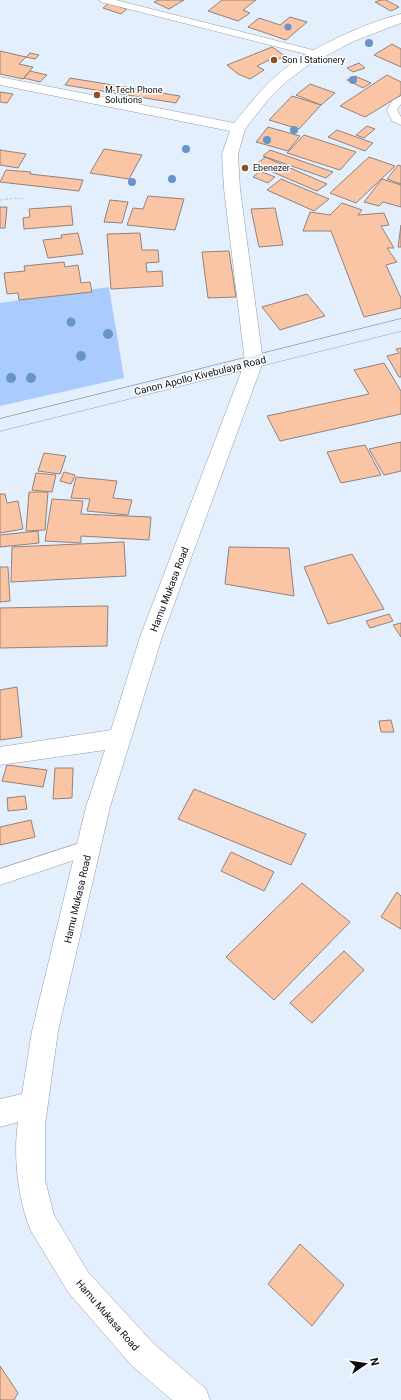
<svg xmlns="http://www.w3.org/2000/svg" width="401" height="1400" font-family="Roboto,sans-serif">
	<rect width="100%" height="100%" fill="#e4effe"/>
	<!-- green -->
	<path fill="#aaccfd" d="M109 287 124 378 0 406V303Z"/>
	<!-- building -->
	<path fill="#fac5a5" stroke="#928279" d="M159 0H184L169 9 154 2Z
		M222 0H256L243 10 250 13 238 21 208 11Z
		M381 0H386L399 7 391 11 375 2Z
		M109 3 127 9 121 14 103 8Z
		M290 17 307 22 286 40 248 27 259 18 280 25Z
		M392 44 401 49V67L374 55Z
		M272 47 285 56 272 62 269 60 257 66 264 70 250 79 238 74 227 65Z
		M0 51 26 57 19 64 33 67 23 79 0 74Z
		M30 53 39 55 35 59 26 57Z
		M359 63 365 68 353 72 347 68Z
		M30 71 47 75 40 82 24 78Z
		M387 75 401 82V95L365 117 340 106Z
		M355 76 371 83 363 88 347 80Z
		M70 78 180 96 176 103 65 85Z
		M310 84 335 93 321 105 296 95Z
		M0 92 13 94 7 103 0 102Z
		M292 96 321 105 299 129 269 120Z
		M367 126 375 129 364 138 356 135Z
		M268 127 300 136 288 151 256 142Z
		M337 130 373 143 365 151 328 137Z
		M304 135 356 152 340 170 287 153Z
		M104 149 142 155 129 179 90 173Z
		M0 150 26 154 18 168 0 165Z
		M270 150 333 172 326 178 263 156Z
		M265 157 327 184 317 191 256 165Z
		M369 157 395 166 356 203 330 193Z
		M398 165 401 166V184L387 179Z
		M6 170 31 172 30 174 83 180 79 191 0 182Z
		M260 171 275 177 268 183 253 177Z
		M281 179 329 199 314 211 267 190Z
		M382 179 401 185V207L383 202 379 206 364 202Z
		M148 196 184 199 175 230 127 225 133 208 143 209Z
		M110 200 128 202 122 223 104 222Z
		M342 203 362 210 358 215 384 213 389 225 381 226 394 248H387L397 262 386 265 401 298V308L364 317 331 231H303L310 212 330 215Z
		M71 206 73 225 24 229 23 218 30 217 29 209Z
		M0 207H7L5 228H0Z
		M275 208 283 245 259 247 251 209Z
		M401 225V247H398Z
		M78 233 83 254 48 258 43 240 62 238 61 235Z
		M140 233 142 250H158L159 262 146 263 147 272 162 271 163 286 111 289 107 234Z
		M229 251 236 297 208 298 202 252Z
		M64 262 65 267 78 265 81 283 90 282 92 292 19 300 18 293 7 294 4 273 25 271 24 266Z
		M307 294 325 316 280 330 262 307Z
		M401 348V377H399L387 356 399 353 396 349Z
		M384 363 401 391V414L280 441 267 416 369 394 354 370Z
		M401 442V471L384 475 369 449Z
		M365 445 381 475 341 483 327 452Z
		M44 453 66 456 60 474 38 471Z
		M64 472 75 475 71 484 60 481Z
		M36 473 56 475 52 492 32 490Z
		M76 477 117 481 113 498 132 500 128 515 87 511 90 499 71 498Z
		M29 492H48L45 530 26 531Z
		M0 494H5L7 503 18 501 23 529 0 533Z
		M52 499 83 501 81 514 151 517 149 540 81 536V543L45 541Z
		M38 531 39 543 0 547V535Z
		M124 542 126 576 11 582 12 547Z
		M229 547 289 548 294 596 225 584Z
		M352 554 384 609 328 624 304 567Z
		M0 567H8L10 601 0 602Z
		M100 606H108L107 646 0 648V608Z
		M389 614 393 621 370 628 366 621Z
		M401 623V637L393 625Z
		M17 687 22 737 0 740V690Z
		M391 720 394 732H381L379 721Z
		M7 765 47 770 43 787 2 781Z
		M55 768H73L72 798 53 799Z
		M194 789 306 834 291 865 178 819Z
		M25 796 27 809 8 811 7 798Z
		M31 820 35 837 0 845V827Z
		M231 852 274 872 264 891 221 871Z
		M302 883 350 922 274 1000 226 957Z
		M397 892 401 896V929L381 917Z
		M344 951 364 970 312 1023 290 1003Z
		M300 1244 344 1285 312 1326 268 1284Z
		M0 1366 18 1393 14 1400H0Z"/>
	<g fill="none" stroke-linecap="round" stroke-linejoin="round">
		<!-- service casing -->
		<g stroke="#919baa" stroke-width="1">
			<path id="service" d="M99 0H116L321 52 322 54 317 57 101 2Z
				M401 96V104L397 110 401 117V125L392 121 387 110 392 101Z
				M89 840 95 843 98 848 95 853 0 885V869Z"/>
		</g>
		<!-- minor casing -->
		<g stroke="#919baa" stroke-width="1">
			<path id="minor" d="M401 14V23L354 41 307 66 287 81 267 101 245 129 238 154 240 189 263 362 162 637 110 807 58 1031 45 1125V1180L54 1215 88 1272 154 1344 206 1389 210 1400H172L132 1366 68 1292 31 1231C18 1200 13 1156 18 1122L0 1127V1099L22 1094 32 1031 86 807 105 750 0 765V747L111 730 140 637 245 362 224 189 222 154 230 131 0 85V77L234 123C248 106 261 89 277 75 306 50 364 23 401 14Z"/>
		</g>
		<!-- secondary casing -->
		<g stroke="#919baa" stroke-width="1">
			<path id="secondary" d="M401 319V331L0 431V419Z"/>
		</g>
		<!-- path -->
		<path stroke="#89929c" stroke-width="1.5" stroke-dasharray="0.5 2" stroke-linecap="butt" d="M0 200 16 198 24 199"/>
		<!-- service -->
		<use href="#service" fill="#fff" fill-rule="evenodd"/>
		<!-- minor -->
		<use href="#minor" fill="#fff" fill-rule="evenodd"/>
		<!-- secondary -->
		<use href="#secondary" fill="#e3eefd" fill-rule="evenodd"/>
	</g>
	<!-- trees -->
	<g fill="#6794ca">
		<circle cx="288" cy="27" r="3.5"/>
		<circle cx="369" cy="43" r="4"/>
		<circle cx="353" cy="80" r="4"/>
		<circle cx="294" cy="130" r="4"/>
		<circle cx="267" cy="140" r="4"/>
		<circle cx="186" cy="149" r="4"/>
		<circle cx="172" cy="179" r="4"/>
		<circle cx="132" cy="182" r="4"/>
		<circle cx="71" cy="322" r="4.5"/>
		<circle cx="108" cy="334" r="5"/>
		<circle cx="81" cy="356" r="5"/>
		<circle cx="11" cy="378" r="5"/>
		<circle cx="31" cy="378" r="5"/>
	</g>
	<!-- markers -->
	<g fill="#904e1d" stroke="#fff" stroke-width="1.5">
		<circle cx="274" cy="60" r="4"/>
		<circle cx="97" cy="95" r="4"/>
		<circle cx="245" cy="168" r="4"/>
	</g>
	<g text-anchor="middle" stroke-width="3" stroke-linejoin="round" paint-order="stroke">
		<!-- far-poi labels -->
		<g font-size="9" fill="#0a0e13" stroke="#fff" text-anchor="start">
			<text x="282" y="63">Son I Stationery</text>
			<text x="105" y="93">M-Tech Phone<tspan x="105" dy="10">Solutions</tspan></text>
			<text x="253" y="171">Ebenezer</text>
		</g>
		<!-- street labels -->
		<g font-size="10" fill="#0a0e13" stroke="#fff">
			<text transform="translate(200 375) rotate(-14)" y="4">Canon Apollo Kivebulaya Road</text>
			<text transform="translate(169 589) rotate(-69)" y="4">Hamu Mukasa Road</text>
			<text transform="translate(77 899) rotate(-77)" y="4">Hamu Mukasa Road</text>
			<text transform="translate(108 1315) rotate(49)" y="4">Hamu Mukasa Road</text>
		</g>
	</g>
	<!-- north arrow -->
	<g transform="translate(365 1364) rotate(77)" stroke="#ffffff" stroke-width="3" paint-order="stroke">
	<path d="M0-3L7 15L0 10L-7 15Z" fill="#0a0e13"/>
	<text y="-6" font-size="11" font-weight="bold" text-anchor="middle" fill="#0a0e13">N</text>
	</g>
</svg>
